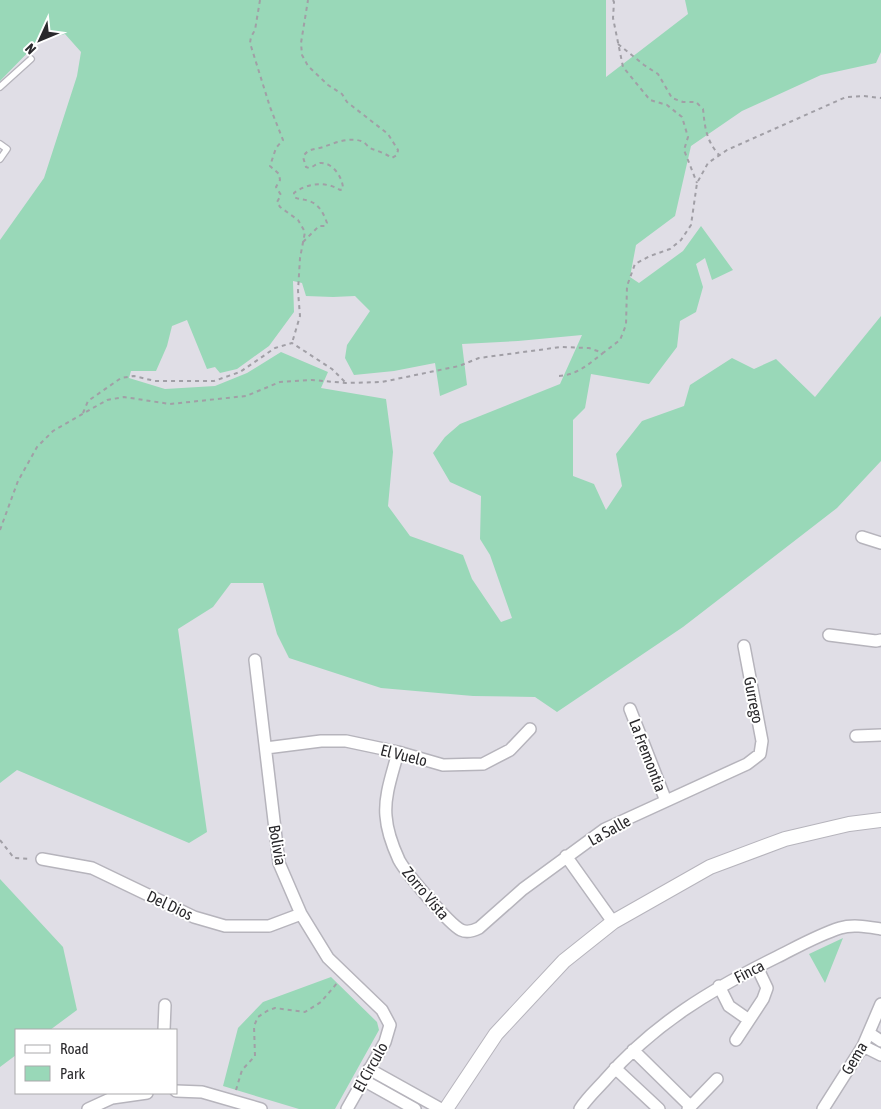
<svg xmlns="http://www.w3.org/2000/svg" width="881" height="1109" font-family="'Asap Condensed',sans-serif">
	<rect width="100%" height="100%" fill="#e0dee6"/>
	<!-- green -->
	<path fill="#99d8b8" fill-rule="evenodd" d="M0 0H606V77L688 14 685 0H881V52L876 63 821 75 742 111 691 146 675 216 636 245 630 277 639 283 683 251 701 226 733 270 712 280 705 258 696 264 703 287 696 312 680 321 677 347 649 384 591 374 585 408 573 420V476L594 484 606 510 622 486 616 454 642 421 684 406 690 385 732 358 754 369 776 359 815 397 881 316V461L837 508 683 627 557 712 535 697 473 696 381 688 289 658 277 634 263 583H231L213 607 178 629 207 832 189 843 17 770 0 783V240L44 178 77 76 81 52 65 34 39 41 0 81ZM293 281 302 283 306 296 333 297 355 296 370 311 347 345 345 358 354 375 394 371 435 363 440 396 467 385 462 344 518 341 582 335 560 384 460 424 445 437 433 453 450 482 481 496 480 539 490 555 512 618 501 622 472 579 463 555 410 536 388 506 393 452 386 399 321 388 328 372 281 352 247 373 215 386 165 389 129 378 131 371H156L167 346 172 326 187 320 207 369 215 367 220 373 237 369 269 346 294 312Z
		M0 879 63 947 77 1010 50 1030H16V1055L0 1067Z
		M843 938 825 983 809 954Z
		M331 977 377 1022 379 1030 335 1109H299L223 1086 238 1028 263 1002Z"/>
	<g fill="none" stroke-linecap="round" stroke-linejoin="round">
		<!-- service casing -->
		<g stroke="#b6b4bc" stroke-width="8">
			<path id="service" d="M0 87 31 59
				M0 144 7 149 0 159"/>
		</g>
		<!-- minor casing -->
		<g stroke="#b6b4bc" stroke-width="14">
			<path id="minor" d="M862 537 881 543
				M829 635 876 641 881 640
				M255 660 279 863 301 914 328 958 382 1010 390 1025 385 1042 347 1109
				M630 709 666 801
				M856 736 881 735
				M266 748 321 741H346L398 752 443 765 483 764 510 750 530 729
				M398 752C393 772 384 795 386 816 387 831 393 847 399 860 406 873 449 924 461 930 467 933 473 931 479 928L523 889 605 829 747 764 760 754 762 741 744 646
				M566 856 613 922
				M42 859 92 868 194 917 225 926H269L301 914
				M719 986 729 1006 749 1020
				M164 1030 165 1005
				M869 1033 881 1041
				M736 1040 763 999 767 988 757 967
				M863 1046 881 1055
				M633 1050 690 1106
				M615 1068 659 1109
				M369 1069 441 1109
				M363 1080 415 1109
				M176 1091 202 1092 261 1109
				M88 1109 112 1098 147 1093
				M580 1109C587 1098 597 1089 605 1080 653 1024 712 989 777 957 797 947 818 935 840 928 853 924 868 927 881 929
				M688 1109 717 1079
				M823 1109 863 1046 881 1004"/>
		</g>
		<!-- tertiary casing -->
		<g stroke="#b6b4bc" stroke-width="16">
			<path id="tertiary" d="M446 1109 496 1034 564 961 613 922 710 867 785 839 849 824 881 820"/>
		</g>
		<!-- path -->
		<path stroke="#a19fa6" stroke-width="2" stroke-dasharray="4 4" stroke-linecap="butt" d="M260 0 255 30 251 37 250 43 270 107 283 140 276 148 270 166 279 174 280 180 276 187 281 195 277 202 280 207 298 220 305 232 300 258 298 291 300 316 292 343
			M613 0 614 2 613 18 623 67 650 100 667 105 682 117 688 137 684 150 697 183
			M618 44 644 65 658 74 672 98 683 102H696L703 109C705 128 706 140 719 155
			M303 242 319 226H325L327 223C324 214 319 204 309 201 304 199 300 200 294 197V193C307 183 326 181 340 190L343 189C343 178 333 162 320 163 316 164 313 167 309 168L306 167 303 157C308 148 314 150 323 147 335 143 348 137 361 141 365 142 367 146 370 148 377 151 385 153 392 158L397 155 398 150 388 134 347 102 342 94 328 85 308 66 302 55 301 43 308 0
			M559 376C577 375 589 364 603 353
			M83 413 88 401 121 378 134 376 155 381H214L240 372 275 348 292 343 332 369 346 383
			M0 530 18 481 37 447 53 431 107 400 124 397 170 404 246 396 280 382 312 380 346 383 382 382 459 366 479 358 561 347 589 348 603 353 620 340 626 325 627 286 635 264 650 256 670 249 681 240 691 225 697 183 708 163 727 150 846 97 864 96 881 98
			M0 840 14 858 31 859
			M236 1090 242 1070 255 1056 254 1026 258 1017 267 1011 275 1008 305 1012 321 1002 338 982"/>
		<!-- service -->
		<use href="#service" stroke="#fff" stroke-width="5.5"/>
		<!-- minor -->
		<use href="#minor" stroke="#fff" stroke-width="11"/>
		<!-- tertiary -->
		<use href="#tertiary" stroke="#fff" stroke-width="14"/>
	</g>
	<g text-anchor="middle" stroke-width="4" stroke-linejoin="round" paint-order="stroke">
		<!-- street labels -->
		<g font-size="16" fill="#2a292c" stroke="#fff">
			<text transform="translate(754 700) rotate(79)" y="6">Gurrego</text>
			<text transform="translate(404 755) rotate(14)" y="6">El Vuelo</text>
			<text transform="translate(648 755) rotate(69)" y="6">La Fremontia</text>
			<text transform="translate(609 830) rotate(-29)" y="6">La Salle</text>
			<text transform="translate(278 845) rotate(80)" y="6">Bolivia</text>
			<text transform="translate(426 893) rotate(50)" y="6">Zorro Vista</text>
			<text transform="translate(170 905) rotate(25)" y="6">Del Dios</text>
			<text transform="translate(749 971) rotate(-27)" y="6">Finca</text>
			<text transform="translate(854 1058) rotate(-59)" y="6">Gema</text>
			<text transform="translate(370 1067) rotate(-61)" y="6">El Circulo</text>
		</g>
	</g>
	<!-- legend -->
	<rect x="15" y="1029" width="162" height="65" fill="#ffffff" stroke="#aaa9ab"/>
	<rect x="25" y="1045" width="25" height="8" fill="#ffffff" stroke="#aaa9ab"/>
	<text x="60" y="1054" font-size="15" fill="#2a292c">Road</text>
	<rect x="25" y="1066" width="25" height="15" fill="#99d8b8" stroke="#aaa9ab"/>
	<text x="60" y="1079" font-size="15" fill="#2a292c">Park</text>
	<!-- north arrow -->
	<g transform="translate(40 40) rotate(226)" stroke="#ffffff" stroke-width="4" paint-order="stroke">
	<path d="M0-4L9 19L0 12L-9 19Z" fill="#2a292c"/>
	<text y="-8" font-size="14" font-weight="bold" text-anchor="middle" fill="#2a292c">N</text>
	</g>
</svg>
